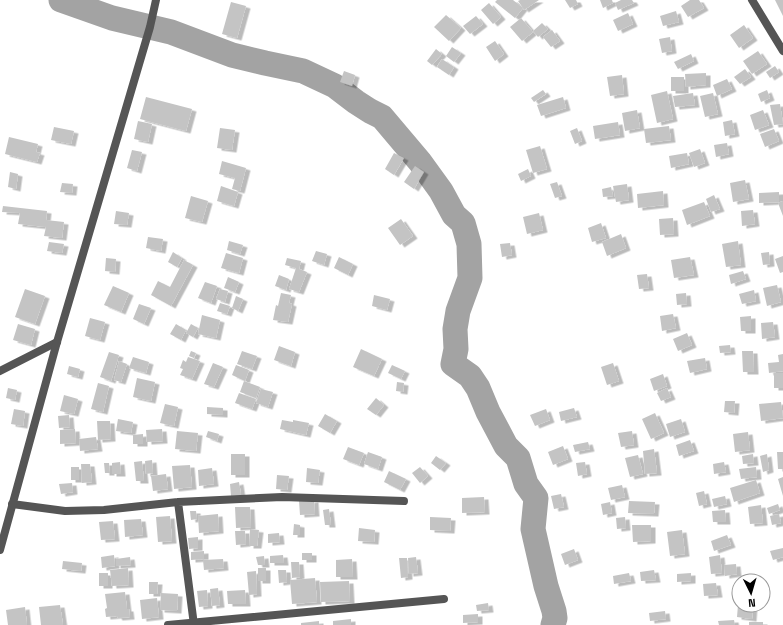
<svg xmlns="http://www.w3.org/2000/svg" width="783" height="625" font-family="'Space Grotesk',sans-serif">
	<defs>
		<filter id="shadow"><feDropShadow dx="4.5" dy="2.5" stdDeviation="0" flood-color="#0004"/></filter>
	</defs>
	<rect width="100%" height="100%" fill="#fff"/>
	<g fill="none" stroke-linecap="round" stroke-linejoin="round">
		<!-- river -->
		<path stroke="#a3a3a3" stroke-width="25" d="M61 0 112 18 171 32 232 55 265 63 303 71 335 86 356 102 370 111 382 117 420 162 441 191 454 215 463 223 469 244 470 278 458 311 455 329 456 349 453 364 470 376 478 388 488 412 506 446 518 458 526 484 536 498 533 529 546 586 554 611 555 618 553 625"/>
	</g>
	<!-- building -->
	<path fill="#c4c4c4" filter="url(#shadow)" d="M497 0H513L523 8 518 1 520 0H539L524 10 523 8 515 18 495 2Z
		M565 0H576L578 4 570 8Z
		M600 0H612L613 3 603 8Z
		M621 0H632L634 3 618 10 615 3Z
		M690 0H699L704 8 688 17 681 6Z
		M775 0H783V16Z
		M231 2 246 6 237 38 222 34Z
		M489 3 501 17 493 24 481 10Z
		M676 11 679 22 663 26 660 16Z
		M628 13 633 24 618 31 613 20Z
		M446 15 461 28 449 41 434 27Z
		M476 16 483 24 470 34 463 26Z
		M521 18 533 32 522 41 510 27Z
		M542 23 548 29 538 37 533 31Z
		M744 25 753 38 739 48 730 35Z
		M552 30 560 41 551 47 543 37Z
		M670 37 672 51 662 53 659 39Z
		M495 41 504 54 495 61 486 47Z
		M452 47 461 53 454 62 446 56Z
		M436 49 442 54 432 65 427 61Z
		M758 51 767 64 752 74 743 61Z
		M691 54 694 61 678 69 674 62Z
		M442 59 454 67 449 75 437 67Z
		M775 66 779 72 770 78 766 72Z
		M745 69 751 77 740 84 734 77Z
		M344 71 355 75 352 86 340 82Z
		M706 73V85L686 87 685 74Z
		M622 75 624 94 610 96 607 77Z
		M671 77H684V91H671Z
		M727 79 732 89 717 96 713 85Z
		M543 90 546 94 534 102 531 98Z
		M767 90 770 98 761 102 758 94Z
		M667 91 673 119 657 123 651 95Z
		M693 93 695 105 675 107 673 96Z
		M713 93 718 114 705 117 700 96Z
		M146 97 192 109 186 131 140 119Z
		M563 97 566 108 541 116 537 105Z
		M780 104 783 124 774 125 770 105Z
		M637 110 640 128 625 131 622 113Z
		M763 110 769 125 755 130 750 115Z
		M732 120 735 134 725 136 723 122Z
		M138 121 152 124 148 142 134 139Z
		M618 122 620 135 595 139 593 126Z
		M669 126 671 140 646 143 644 129Z
		M54 127 74 131 71 144 51 140Z
		M220 128 235 130 232 150 217 148Z
		M577 128 582 141 575 144 570 131Z
		M774 129 779 141 765 147 760 134Z
		M9 137 38 144 36 152 40 153 37 162 5 154Z
		M727 143 729 154 716 157 714 145Z
		M540 146 547 169 533 173 526 150Z
		M700 149 705 163 694 167 689 153Z
		M132 150 142 152 137 171 127 168Z
		M394 153 404 158 394 175 385 169Z
		M687 153 689 164 671 168 669 156Z
		M222 161 246 168 240 191 232 189 235 178 219 174Z
		M415 166 424 172 414 189 404 182Z
		M528 169 531 176 521 181 518 174Z
		M10 172 18 174 16 189 8 187Z
		M745 180 749 199 733 202 730 183Z
		M557 182 562 196 555 198 550 184Z
		M62 183 73 184 72 193 60 192Z
		M627 184 629 200 616 202 613 186Z
		M221 186 238 192 234 206 217 201Z
		M611 187 613 196 603 197 602 189Z
		M663 191 664 205 638 208 637 194Z
		M779 192V202L759 203V193Z
		M714 195 720 209 711 212 706 199Z
		M191 196 208 201 202 222 185 218Z
		M783 201V216L778 203Z
		M704 202 710 216 687 225 682 210Z
		M3 206 47 211 46 220 64 222 62 238 44 236 46 227 18 224 20 213 2 212Z
		M753 210 755 224 742 226 741 211Z
		M116 211 129 213 127 225 114 224Z
		M539 213 543 230 527 234 523 217Z
		M673 218 674 234 660 235 659 219Z
		M401 219 413 236 400 245 388 228Z
		M601 223 606 238 592 242 588 228Z
		M621 234 626 248 607 256 602 242Z
		M148 237 163 239 161 251 146 248Z
		M229 241 243 245 240 254 227 250Z
		M738 241 741 265 726 267 722 244Z
		M49 242 64 244 62 253 47 251Z
		M510 243 512 255 502 257 500 244Z
		M316 251 327 254 324 265 312 261Z
		M173 252 182 258 177 267 168 262Z
		M769 252 770 264 763 265 761 253Z
		M226 253 243 258 239 273 221 268Z
		M783 256V272L780 273 775 259Z
		M339 257 353 264 348 275 334 268Z
		M690 257 694 275 674 278 671 260Z
		M106 258 116 259 115 272 105 271Z
		M287 258 301 261 299 269 307 272 299 292 289 289 296 268 285 265Z
		M184 260 193 265 171 306 151 295 158 281 170 287Z
		M743 271 746 279 731 284 729 275Z
		M647 274 649 288 639 289 637 275Z
		M279 275 289 279 286 290 275 286Z
		M228 277 239 282 235 292 224 288Z
		M205 282 217 286 211 303 198 298Z
		M777 285 781 302 767 306 763 288Z
		M113 286 129 293 121 312 104 305Z
		M25 289 45 296 35 324 15 317Z
		M220 289 228 291 225 302 216 299Z
		M754 290 756 301 742 304 739 294Z
		M281 293 291 295 289 303 292 304 288 322 273 320 276 305 278 306Z
		M686 293 687 304 677 305 676 294Z
		M374 295 390 299 387 310 372 306Z
		M236 296 243 299 238 311 232 308Z
		M220 303 230 306 227 314 217 311Z
		M139 304 151 308 144 324 133 319Z
		M673 314 676 328 662 331 660 316Z
		M202 315 220 320 216 338 198 334Z
		M751 316V331H741L740 317Z
		M90 318 105 322 100 340 85 336Z
		M773 322 775 337 762 339 761 323Z
		M18 324 35 329 31 345 13 340Z
		M176 324 186 330 181 340 170 334Z
		M191 324 198 328 193 337 186 333Z
		M687 333 692 345 678 351 673 339Z
		M730 345 731 352 720 353 719 346Z
		M279 346 295 352 291 366 274 360Z
		M361 349 382 359 374 376 353 367Z
		M191 351 196 353 194 358 189 356Z
		M242 351 257 356 252 369 237 364Z
		M742 351H753L754 372H743Z
		M109 352 119 355 111 381 100 377Z
		M783 354V371L769 373 768 363 779 362 778 355Z
		M133 357 149 362 146 373 129 368Z
		M188 357 200 361 192 379 180 375 183 369 180 368 183 360 186 362Z
		M705 358 707 369 690 373 687 361Z
		M119 361 127 364 121 382 114 380Z
		M213 363 223 367 214 387 204 384Z
		M613 363 619 381 607 385 601 367Z
		M236 365 249 370 245 381 232 375Z
		M392 365 405 371 401 379 388 373Z
		M69 366 80 369 78 377 67 374Z
		M774 373H783V388H774Z
		M663 374 667 386 654 391 650 379Z
		M137 378 155 382 151 401 133 397Z
		M244 381 260 387 256 398 240 392Z
		M397 382 404 383 403 392 396 391Z
		M98 383 109 386 103 412 91 409Z
		M8 388 17 390 15 400 6 398Z
		M667 388 671 397 661 401 657 393Z
		M261 389 273 392 268 407 256 403Z
		M239 393 256 399 252 409 235 403Z
		M64 395 78 399 74 414 60 411Z
		M376 398 384 405 376 415 367 409Z
		M725 401H735L734 413 724 412Z
		M781 402 783 418 761 421 759 404Z
		M165 404 178 407 174 426 160 423Z
		M207 407 223 408V415L207 414Z
		M574 408 577 417 561 421 559 412Z
		M14 409 25 411 23 426 11 424Z
		M546 409 550 420 535 426 530 415Z
		M655 413 664 433 651 439 642 419Z
		M325 414 337 421 330 433 318 426Z
		M69 415 70 427 59 428 58 416Z
		M118 419 133 422 131 433 116 431Z
		M681 419 685 432 670 437 666 424Z
		M282 420 293 422V420L309 423 306 435 280 429Z
		M97 421H110L111 439 98 440Z
		M75 429 76 443 60 444V430Z
		M162 429 163 441 147 442 146 430Z
		M177 431 198 433 196 451 175 449Z
		M208 431 219 434 217 441 206 437Z
		M632 431 634 445 621 447 618 433Z
		M748 432 750 450 735 452 733 434Z
		M143 434V444H133V435Z
		M96 437 98 449 80 451 79 439Z
		M690 440 694 451 679 456 676 445Z
		M588 442 590 449 575 452 573 445Z
		M563 446 568 459 553 465 548 452Z
		M348 447 364 453 359 465 343 459Z
		M654 449 657 473 645 474 643 451Z
		M368 452 382 457 378 469 364 464Z
		M777 452H783V469H778Z
		M231 454H245V475H231Z
		M753 454 754 463 743 464 742 456Z
		M767 454 769 470 763 472 760 456Z
		M638 455 643 474 630 477 625 458Z
		M436 456 446 463 440 470 431 463Z
		M152 460 153 473 146 474 145 461Z
		M142 461 144 481H136L134 462Z
		M120 462 121 474H112V463Z
		M585 462 587 474 578 476 576 463Z
		M724 462 726 472 714 474 713 464Z
		M104 463H109L110 473H105Z
		M81 464H90L92 482 82 483Z
		M190 465 192 487 174 489 172 466Z
		M71 467H79V480H71Z
		M420 467 428 476 420 483 412 473Z
		M756 467 757 477 741 479 739 469Z
		M212 468 214 484 199 486 198 470Z
		M307 468 320 470 318 483 306 482Z
		M389 471 406 479 400 490 384 482Z
		M166 474 168 489 153 491 151 476Z
		M277 475 289 476 287 490 276 489Z
		M783 477V496L778 479Z
		M756 480 760 493 734 502 730 488Z
		M239 482 241 495 231 496 230 484Z
		M72 483 73 492 61 494 59 484Z
		M622 485 625 497 611 500 608 488Z
		M704 491 707 504 699 506 696 493Z
		M561 494 564 507 554 509 551 496Z
		M725 496 727 504 714 507 712 499Z
		M484 497 485 512 462 513V498Z
		M314 500 315 514 300 515 299 501Z
		M629 501 655 502 654 514 628 513Z
		M610 502 612 513 603 515 601 504Z
		M778 504 780 510 769 514 767 508Z
		M761 505 763 523 750 524 748 507Z
		M235 507H250L251 527 236 528Z
		M329 509 331 525H325L323 510Z
		M725 510 726 522H713L712 511Z
		M190 511H196L197 519 191 520Z
		M218 514 219 531 199 533 198 516Z
		M779 514 781 523 772 525 770 516Z
		M170 516 172 541 158 542 156 517Z
		M430 517 451 518 450 531 430 530Z
		M625 517 626 528 617 529 616 518Z
		M141 519 143 535 125 537 124 520Z
		M113 521 115 539 101 540 99 522Z
		M294 524 300 525V535H293Z
		M632 525H651V541L633 542Z
		M359 528 375 530 374 542 358 541Z
		M250 529 259 530 257 546H249Z
		M682 530 685 554 670 556 667 532Z
		M235 531H245L246 544 236 545Z
		M279 533 280 542 268 543V534Z
		M727 535 731 545 714 551 711 541Z
		M198 537V548L189 549 188 538Z
		M783 548V557L773 560 770 551Z
		M574 549 578 560 565 565 561 554Z
		M204 551V559L191 560V552Z
		M302 553H312V560H302Z
		M114 555 115 566 102 568 101 557Z
		M283 555 284 563H270V556Z
		M720 555 722 573 711 574 709 557Z
		M264 556 265 565H258L256 557Z
		M130 557 131 565 116 566V559Z
		M416 557 418 573 409 574 408 558Z
		M399 558H407L408 577 401 578Z
		M223 559 224 568 204 570 203 560Z
		M352 559 353 577H336V560Z
		M63 561 82 563 81 571 62 569Z
		M291 562H299L300 577 292 578Z
		M736 564 737 574 725 576 724 565Z
		M128 568 129 585 112 586 110 570Z
		M258 568H266V581H258Z
		M278 570H286L287 582 279 583Z
		M654 570 656 580 641 581 640 572Z
		M256 571 257 594 249 595 247 572Z
		M99 573H108V586H99Z
		M629 573 631 581 614 584 613 576Z
		M691 573V581L677 582V574Z
		M315 578 317 602 292 604 290 580Z
		M349 581 350 601 321 602 320 582Z
		M149 582H158L157 594H149Z
		M716 583 718 595 704 596 703 584Z
		M218 588 220 605 212 606 210 589Z
		M207 590 208 606 199 607 197 591Z
		M245 590 246 604H228L227 591Z
		M125 592 127 609H129L130 617 118 618 117 616 106 617 105 609 107 608 105 594Z
		M161 593 178 594 177 611 160 610Z
		M157 598 159 617 142 619 140 600Z
		M488 603 489 610 477 611 476 605Z
		M60 605 63 625H41L39 607Z
		M738 605H753L752 619 737 617Z
		M25 607 27 625H8L6 610Z
		M665 611 666 619 650 621 649 613Z
		M478 614V622L463 623V615Z
		M351 619V625H333V621Z
		M734 620 735 625H719L718 621Z
		M319 621V625H301V623Z
		M749 622H763V625H749Z"/>
	<g fill="none" stroke-linecap="round" stroke-linejoin="round">
		<!-- minor -->
		<path stroke="#555" stroke-width="8" d="M752 0 783 51
			M0 371 57 342
			M178 502 194 625
			M12 504 65 511 104 510 178 502 282 497 404 501
			M168 625 444 599"/>
		<!-- tertiary -->
		<path stroke="#555" stroke-width="8" d="M0 550 57 342 150 27 156 0"/>
	</g>
	<!-- north arrow -->
	<g transform="translate(751 593) rotate(175)"><circle r="19" fill="#ffffff" stroke="#999999"/>
	<path d="M0-3L7 15L0 10L-7 15Z" fill="#000000"/>
	<text y="-6" font-size="11" font-weight="bold" text-anchor="middle" fill="#000000">N</text>
	</g>
</svg>
